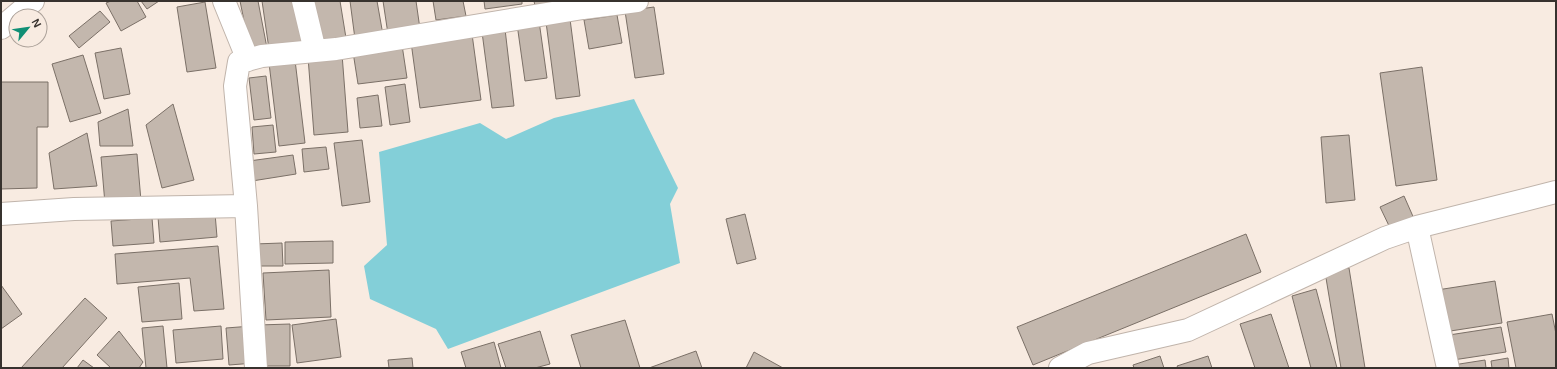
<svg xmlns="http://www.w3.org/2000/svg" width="1557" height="369" font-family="Arial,sans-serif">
	<rect width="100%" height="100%" fill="#f8ebe1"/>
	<!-- water -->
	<path fill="#83cfd8" d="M634 99 678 188 670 204 680 263 448 349 436 329 370 299 364 266 387 245 379 152 480 123 506 139 554 118Z"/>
	<!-- building -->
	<path fill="#c3b7ad" stroke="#7b7067" d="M111 1H137L146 17 121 31 106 3Z
		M141 1H159L147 9Z
		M240 1H258L267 48 250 50Z
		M262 1H300L307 43 269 49Z
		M309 1H340L346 38 316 43Z
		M350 1H377L383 35 355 39Z
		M383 1H416L420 29 388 34Z
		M433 1H463L466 16 436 20Z
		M484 1H522V4L485 9Z
		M534 1H565L535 6Z
		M205 2 216 68 187 72 177 7Z
		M654 7 664 74 635 78 625 11Z
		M100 11 110 22 79 48 69 36Z
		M617 15 622 43 589 49 584 20Z
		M570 19 580 96 556 99 546 22Z
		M539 21 547 78 525 81 517 24Z
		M505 29 514 106 492 108 482 32Z
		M472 34 481 100 420 108 411 42Z
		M402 45 407 78 358 84 353 52Z
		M121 48 130 94 104 99 95 53Z
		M342 54 348 132 314 135 308 57Z
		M83 55 101 113 70 122 52 64Z
		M295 60 305 143 279 146 269 63Z
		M1422 67 1437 180 1396 186 1380 73Z
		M266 76 271 118 254 120 249 78Z
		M1 82H48V127H37V188L1 189Z
		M405 84 410 122 390 125 385 87Z
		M378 95 382 126 360 128 357 98Z
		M173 104 194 180 162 188 146 125Z
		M128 109 133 146H100L98 122Z
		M273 125 276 152 254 154 252 127Z
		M87 133 97 186 54 189 49 153Z
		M1349 135 1355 200 1326 203 1321 137Z
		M362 140 370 202 342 206 334 143Z
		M326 147 329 169 304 172 302 149Z
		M137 154 141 201 105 204 101 157Z
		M293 155 296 174 252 181 249 161Z
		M1404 196 1415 221 1392 232 1380 207Z
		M215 213 217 237 160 242 158 217Z
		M745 214 756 259 737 264 726 219Z
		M152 218 154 243 113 246 111 221Z
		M1246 234 1261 272 1033 365 1017 327Z
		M333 241V263L285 264V242Z
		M282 243 283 266H254V244Z
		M218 246 224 309 194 311 190 278 117 284 115 254Z
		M1349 268 1365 368H1341L1325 272Z
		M329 270 331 317 266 320 263 273Z
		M1495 281 1502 323 1444 332 1437 290Z
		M179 283 182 319 142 322 138 287Z
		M1 285 22 314 1 329Z
		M1316 289 1337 368H1311L1292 296Z
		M85 298 107 318 62 368H21Z
		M1271 314 1289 368H1255L1240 324Z
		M1552 314 1556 334V368H1516L1507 322Z
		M336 319 341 357 297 363 292 325Z
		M625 320 640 368H581L571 335Z
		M290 324V366H258V325Z
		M163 326 167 368H146L142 328Z
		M221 326 223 359 176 363 173 330Z
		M252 326 255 363 229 365 226 328Z
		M1501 327 1506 352 1453 360 1449 335Z
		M119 331 143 362 139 368H111L97 355Z
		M540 331 550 364 535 368H506L498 344Z
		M494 342 501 368H466L461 352Z
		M696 351 702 368H649Z
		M754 352 783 368H746Z
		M1160 356 1164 368H1134L1133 365Z
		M1208 356 1212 368H1178L1177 366Z
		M412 358 413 368H389L388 360Z
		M1508 358 1509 368H1492L1491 361Z
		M83 360 94 368H77Z
		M1485 360 1486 368H1453V365Z"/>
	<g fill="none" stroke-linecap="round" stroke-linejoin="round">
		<!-- street casing -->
		<g stroke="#c0b4ab" stroke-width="24">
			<path id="street" d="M224 1 248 60
				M303 1 315 51
				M1 214 74 209 246 206
				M1417 227 1448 368
				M256 368 246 206 235 86 239 62 262 56 336 49 583 8 637 1
				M1060 368 1088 353 1188 330 1385 238 1417 227 1556 192"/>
		</g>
		<!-- secondary casing -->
		<g stroke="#c0b4ab" stroke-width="24">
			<path id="secondary" d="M1 28 33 1"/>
		</g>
		<!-- street -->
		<use href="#street" stroke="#fff" stroke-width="22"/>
		<!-- secondary -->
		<use href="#secondary" stroke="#fff" stroke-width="22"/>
	</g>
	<!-- border -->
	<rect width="1557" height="369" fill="none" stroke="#37322e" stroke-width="4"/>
	<!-- north arrow -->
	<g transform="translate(28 28) rotate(61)"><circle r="19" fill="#f8ebe1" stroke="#aba199"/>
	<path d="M0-3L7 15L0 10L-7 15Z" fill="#108f75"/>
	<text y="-6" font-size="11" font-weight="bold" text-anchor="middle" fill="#37322e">N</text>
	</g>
</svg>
